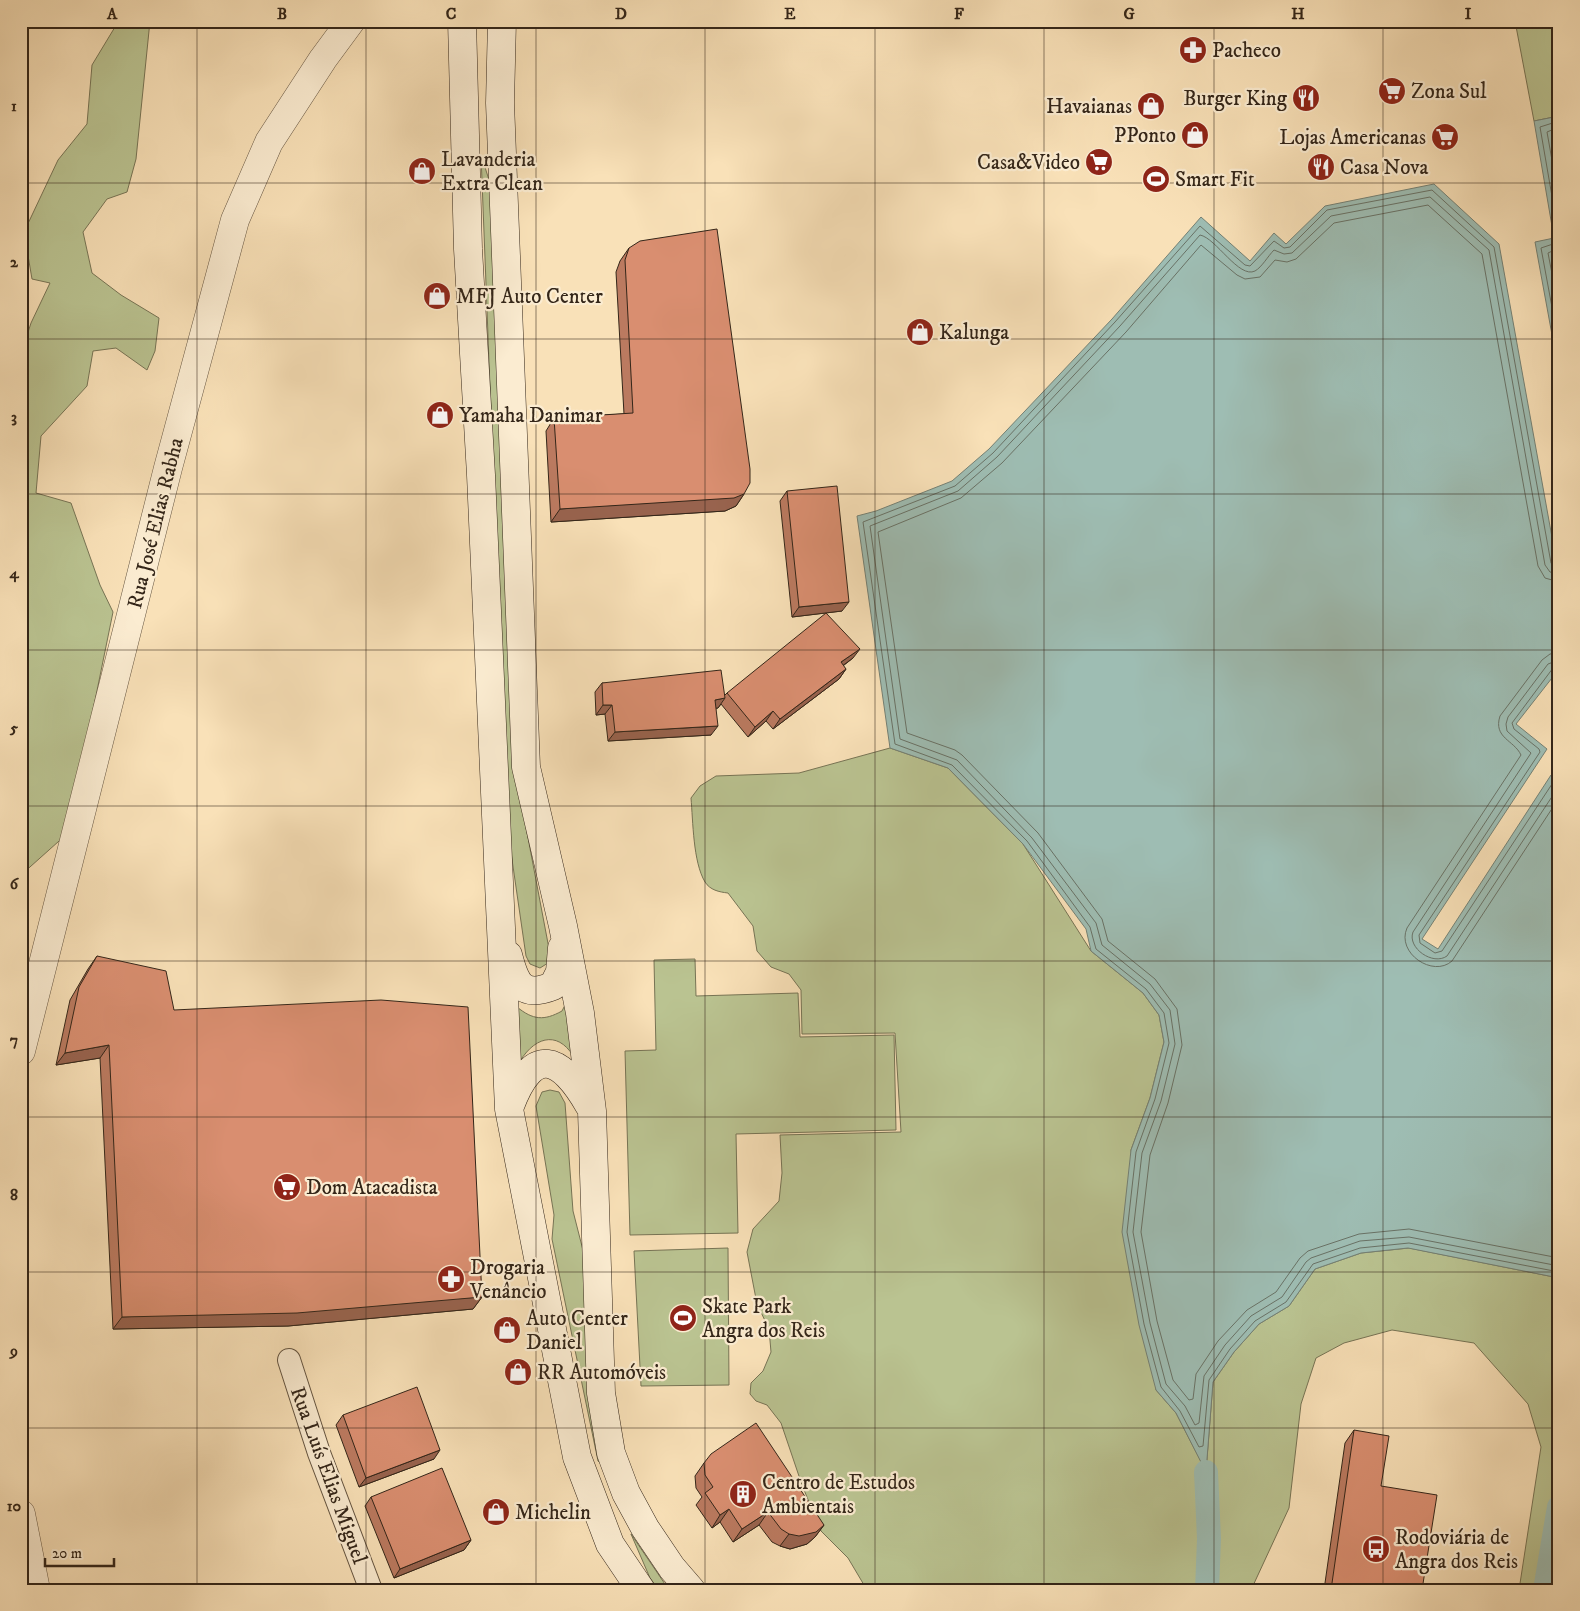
<svg xmlns="http://www.w3.org/2000/svg" width="1580" height="1611" font-family="'IM FELL DW Pica',serif">
	<rect width="100%" height="100%" fill="#f9e1b8"/>
	<filter id="stains"><feTurbulence type="fractalNoise" baseFrequency=".004" numOctaves="4"/><feColorMatrix values="0 0 0 0 .2 0 0 0 0 .09 0 0 0 0 .02 0 0 0 .5 -.17"/></filter>
	<radialGradient id="worn" r=".72"><stop offset=".6" stop-color="#630" stop-opacity="0"/><stop offset="1" stop-color="#630" stop-opacity=".3"/></radialGradient>
	<!-- green -->
	<path fill="#bac391" stroke="#777455" d="M150 21 136 159 127 192 107 199 83 232 92 273 121 295 159 318 155 351 147 370 116 348 93 351 87 386 41 436 36 493 71 503 100 585 113 612 68 833 21 875V633L25 631 21 620V354L31 323 50 283 32 279 24 232 58 160 87 124 92 65 118 22Z
		M1515 21H1559V116L1534 121Z
		M481 155 491 186 516 765 525 822 550 954 548 963 540 968 530 964 526 956 507 825Z
		M890 748 948 768 1023 844 1091 951 1143 993 1159 1015 1164 1042 1150 1098 1131 1150 1156 1390 1176 1413 1206 1471 1213 1382 1234 1352 1259 1324 1289 1306 1315 1269 1361 1253 1409 1248 1559 1278V1507L1545 1590H1519L1541 1447 1528 1404 1474 1343 1392 1330 1344 1343 1316 1358 1301 1404 1289 1508 1251 1590H867L848 1558 821 1531 802 1485 781 1423 767 1405 756 1401 750 1394 751 1383 763 1371 771 1352 769 1329 757 1304 747 1252 753 1229 779 1201 782 1173 780 1135 901 1132 895 1033 802 1034 801 990 789 974 771 967 757 951 753 926 728 893C719 892 710 890 705 882 693 862 693 821 691 798L700 786 716 776 799 773Z
		M695 959 696 996 798 993 800 1037 894 1035 896 1130 736 1134 738 1233 630 1235 625 1051 656 1050 654 960Z
		M568 999 576 1061C561 1031 537 1034 520 1061L517 1007C533 1020 544 1021 562 1011Z
		M550 1090 559 1092 565 1103 573 1211 587 1266 608 1470 598 1461 552 1239 554 1215 536 1106 542 1092Z
		M728 1248 729 1385 641 1386 634 1251Z
		M631 1534 669 1590H659L650 1578Z"/>
	<!-- water -->
	<path fill="#9ebdb3" stroke="#748175" d="M1559 116V373L1535 242 1554 238 1534 121Z
		M1434 184 1499 244 1559 576V669L1516 724 1547 749 1422 939 1438 949 1551 775H1559V1278L1408 1248 1361 1253 1315 1269 1289 1306 1259 1324 1234 1352 1213 1382 1206 1472 1176 1413 1156 1390 1139 1325 1122 1232 1131 1150 1150 1098 1164 1042 1159 1015 1143 993 1091 951 1086 929 1023 844 948 768 890 748 857 516 876 511 952 481 989 449 1112 319 1201 217 1250 261 1274 233 1286 244 1325 206Z"/>
	<g fill="none" stroke-linecap="round" stroke-linejoin="round">
		<!-- shore -->
		<path stroke="#697266" stroke-width="1" d="M1559 121 1540 127 1559 237 1556 243 1541 248 1559 345
			M1559 127 1547 132 1559 200
			M1559 248 1548 253 1559 310
			M1559 568 1554 567 1551 563 1494 247 1432 190 1327 210 1290 247 1284 248 1274 241 1250 266 1245 265 1200 226 1115 322 993 453 955 486 863 522 895 744 952 765 1027 841 1090 927 1096 949 1146 989 1164 1013 1169 1043 1155 1099 1136 1152 1127 1232 1144 1324 1161 1387 1180 1411 1199 1447 1203 1446 1209 1380 1230 1349 1255 1321 1286 1302 1313 1264 1360 1248 1409 1243 1559 1272
			M1559 574 1550 572 1545 565 1489 250 1430 197 1331 216 1292 253 1284 254 1274 250C1268 256 1262 267 1255 271 1239 279 1216 238 1200 235L1120 326 997 457 958 491 870 526 900 739 957 760 1032 838 1096 923 1102 945 1150 984 1170 1010 1175 1044 1161 1101 1142 1153 1133 1232 1150 1323 1166 1384 1185 1406 1195 1425 1199 1423 1204 1376 1225 1345 1251 1316 1282 1297 1306 1262 1311 1258 1360 1241 1409 1237 1559 1266
			M1559 582 1545 578 1538 566 1482 254 1428 205 1334 223 1296 259 1287 262 1275 260 1260 277 1245 279 1237 275 1201 245 1126 332 1002 463 961 498 878 532 907 733 955 750 962 755 1038 833 1102 919 1108 941 1155 979 1177 1009 1182 1045 1168 1103 1150 1155 1141 1232 1157 1321 1173 1380 1189 1400 1193 1399 1196 1374 1218 1341 1247 1310 1276 1292 1300 1258 1308 1251 1359 1234 1409 1229 1559 1258
			M1559 653 1550 654 1542 660 1500 716C1493 738 1514 740 1521 755L1407 928C1396 953 1433 978 1452 961L1559 798
			M1559 660 1548 664 1508 717 1506 724 1507 731 1531 753 1413 932C1407 948 1433 966 1447 956L1559 786
			M1559 666 1553 668 1512 723 1514 729 1539 749 1540 752 1419 935 1420 943 1435 953 1442 951 1554 781 1559 780"/>
		<!-- canal -->
		<path stroke="#9ebdb3" stroke-width="24" d="M1206 1472 1209 1539 1207 1590
			M1545 1590 1559 1507"/>
		<!-- minor casing -->
		<g stroke="#655541" stroke-width="24">
			<path id="minor" d="M289 1360 319 1453 371 1590"/>
		</g>
		<!-- tertiary casing -->
		<g stroke="#655541" stroke-width="29">
			<path id="tertiary" d="M21 1051 168 468 235 220 269 142 323 59 351 21
				M21 1514 36 1590"/>
		</g>
		<!-- secondary casing -->
		<g stroke="#342619" stroke-width="29">
			<path id="secondary" d="M462 21 468 249 481 475 509 1109 577 1457 610 1544 641 1590
				M502 21 500 103 526 767 563 926 580 1013 592 1111 601 1393 611 1453 626 1493 645 1528 672 1568 691 1590
				M508 955C515 982 521 999 553 986L560 972 562 948
				M510 1106C533 1044 561 1056 589 1105"/>
		</g>
		<!-- minor -->
		<use href="#minor" stroke="#fbecd1" stroke-width="22"/>
		<!-- tertiary -->
		<use href="#tertiary" stroke="#fbecd1" stroke-width="28"/>
		<!-- secondary -->
		<use href="#secondary" stroke="#fbecd1" stroke-width="28"/>
	</g>
	<!-- wall -->
	<path fill="#bb7a60" stroke="#342619" d="M629 248 744 494 736 506 725 511 551 522 546 431 554 418 624 414 616 272 620 261Z
		M787 491 842 611 792 617 780 501Z
		M853 658 843 666 846 669 839 679 773 729 766 721 748 737 721 704 718 708H716L711 735 608 741 605 714 596 715 595 692 602 683 725 695 727 693Z
		M97 956 174 1010 482 1297 473 1309 288 1326 113 1329 100 1058 56 1065 70 1000 88 969Z
		M343 1415 434 1459 359 1487 336 1425Z
		M1354 1430 1381 1486 1422 1590H1324L1345 1443Z
		M704 1463 824 1525 815 1537 807 1544 790 1549 780 1546 772 1542 759 1525 733 1542 720 1522 712 1528 696 1505 702 1497 696 1488 695 1476Z
		M371 1497 471 1540 464 1550 394 1578 365 1506Z"/>
	<!-- shaded-wall -->
	<path fill="#98634e" stroke="#342619" d="M744 494 736 506 725 511 551 522 560 509Z
		M849 602 842 611 792 617 799 607Z
		M860 649 853 658 834 672 841 662Z
		M846 669 839 679 773 729 780 719Z
		M725 698 718 708 709 709 715 700Z
		M603 705H612L605 714 596 715Z
		M773 711 766 721 748 737 755 727Z
		M718 726 711 735 608 741 615 732Z
		M109 1045 100 1058 56 1065 65 1053Z
		M482 1297 473 1309 288 1326 113 1329 122 1317Z
		M440 1450 434 1459 359 1487 366 1478Z
		M729 1509 720 1522 712 1528 720 1515Z
		M768 1512 759 1525 733 1542 742 1529Z
		M824 1525 815 1537 807 1544 790 1549 780 1546 789 1534Z
		M471 1540 464 1550 394 1578 400 1569Z"/>
	<!-- building -->
	<path fill="#d98e70" stroke="#342619" d="M717 229 750 469V483L744 494 734 498 560 509 554 418 633 413 625 260 629 248 640 241Z
		M837 486 849 602 799 607 787 491Z
		M826 613 860 649 841 662 846 669 780 719 773 711 755 727 727 693Z
		M721 670 725 698 715 700 718 726 615 732 612 705H603L602 683Z
		M97 956 166 971 174 1010 381 1000 468 1007 482 1297 297 1313 122 1317 109 1045 65 1053 79 987Z
		M417 1387 440 1450 366 1478 343 1415Z
		M756 1423 824 1525 816 1532 799 1536 789 1534 781 1529 768 1512 742 1529 729 1509 720 1515 705 1493 713 1487 705 1475 704 1463 711 1454Z
		M1354 1430 1389 1436 1381 1486 1437 1495 1422 1590H1331Z
		M442 1468 471 1540 400 1569 371 1497Z"/>
	<!-- grid -->
	<path fill="none" stroke="#342619" stroke-width="1" stroke-opacity="0.55" d="M197 21V1590M366 21V1590M536 21V1590M705 21V1590M875 21V1590M1044 21V1590M1214 21V1590M1383 21V1590M21 183H1559M21 339H1559M21 494H1559M21 650H1559M21 806H1559M21 961H1559M21 1117H1559M21 1272H1559M21 1428H1559"/>
	<!-- icons -->
	<defs>
		<g id="pharmacy-disc" transform="scale(1.4375)"><circle r="9.5" fill="#8f2418" stroke="#fbecd1"/><path d="M-2-6h4v4h4v4h-4v4h-4v-4h-4v-4h4Z" fill="#fff"/></g>
		<g id="supermarket-disc" transform="scale(1.4375)"><circle r="9.5" fill="#8f2418" stroke="#fbecd1"/><path d="M-6-5.5h2.5l.6 2H6L4.5 2H-2.5L-4.4-4H-6ZM-1.5 3.2a1.3 1.3 0 1 0 .1 0ZM3 3.2a1.3 1.3 0 1 0 .1 0Z" fill="#fff"/></g>
		<g id="restaurant-disc" transform="scale(1.4375)"><circle r="9.5" fill="#8f2418" stroke="#fbecd1"/><path d="M-5-6h1v4h1v-4h1v4h1v-4h1v5L-1.5 .5V6h-2V.5L-5-1ZM5-6V6H3V1.5H1.5Q1.5-4 5-6Z" fill="#fff"/></g>
		<g id="shop-disc" transform="scale(1.4375)"><circle r="9.5" fill="#8f2418" stroke="#fbecd1"/><path d="M-5-2.5h2.3a2.7 3.5 0 0 1 5.4 0H5L5.5 6h-11ZM-1.5-2.5h3a1.5 2.3 0 0 0-3 0Z" fill="#fff"/></g>
		<g id="stadium-disc" transform="scale(1.4375)"><circle r="9.5" fill="#8f2418" stroke="#fbecd1"/><path d="M0-5a6.5 5 0 1 0 0 10a6.5 5 0 1 0 0-10ZM-3.5-1.8h7v3.6h-7Z" fill="#fff"/></g>
		<g id="building-disc" transform="scale(1.4375)"><circle r="9.5" fill="#8f2418" stroke="#fbecd1"/><path d="M-4-6H4V6H1V3H-1V6H-4ZM-2.5-4.3h1.7v1.8h-1.7ZM.8-4.3h1.7v1.8H.8ZM-2.5-1h1.7V.8h-1.7ZM.8-1h1.7V.8H.8Z" fill="#fff"/></g>
		<g id="bus-disc" transform="scale(1.4375)"><circle r="9.5" fill="#8f2418" stroke="#fbecd1"/><path d="M-5-6H5V4H4V6H2V4H-2V6H-4V4H-5ZM-3.5-4V0h7V-4ZM-3.5 1.2v1.5H-2V1.2ZM2 1.2v1.5H3.5V1.2Z" fill="#fff"/></g>
	</defs>
	<g fill-rule="evenodd">
		<use href="#pharmacy-disc" x="1193" y="50"/>
		<use href="#supermarket-disc" x="1392" y="91"/>
		<use href="#restaurant-disc" x="1306" y="98"/>
		<use href="#shop-disc" x="1151" y="106"/>
		<use href="#shop-disc" x="1195" y="135"/>
		<use href="#supermarket-disc" x="1445" y="137"/>
		<use href="#supermarket-disc" x="1099" y="162"/>
		<use href="#restaurant-disc" x="1321" y="167"/>
		<use href="#shop-disc" x="422" y="171"/>
		<use href="#stadium-disc" x="1156" y="179"/>
		<use href="#shop-disc" x="437" y="296"/>
		<use href="#shop-disc" x="920" y="332"/>
		<use href="#shop-disc" x="440" y="415"/>
		<use href="#supermarket-disc" x="287" y="1187"/>
		<use href="#pharmacy-disc" x="451" y="1279"/>
		<use href="#stadium-disc" x="683" y="1318"/>
		<use href="#shop-disc" x="507" y="1330"/>
		<use href="#shop-disc" x="518" y="1372"/>
		<use href="#building-disc" x="743" y="1494"/>
		<use href="#shop-disc" x="496" y="1512"/>
		<use href="#bus-disc" x="1376" y="1549"/>
	</g>
	<g text-anchor="middle" stroke-width="4.5" stroke-linejoin="round" paint-order="stroke">
		<!-- poi labels -->
		<g font-size="21" fill="#342619" stroke="#fbecd1" text-anchor="start">
			<text x="1212" y="57">Pacheco</text>
			<text x="1411" y="98">Zona Sul</text>
			<text x="1287" y="105" text-anchor="end">Burger King</text>
			<text x="1132" y="113" text-anchor="end">Havaianas</text>
			<text x="1176" y="142" text-anchor="end">PPonto</text>
			<text x="1426" y="144" text-anchor="end">Lojas Americanas</text>
			<text x="441" y="166">Lavanderia<tspan x="441" dy="24">Extra Clean</tspan></text>
			<text x="1080" y="169" text-anchor="end">Casa&amp;Video</text>
			<text x="1340" y="174">Casa Nova</text>
			<text x="1175" y="186">Smart Fit</text>
			<text x="456" y="303">MFJ Auto Center</text>
			<text x="939" y="339">Kalunga</text>
			<text x="459" y="422">Yamaha Danimar</text>
			<text x="306" y="1194">Dom Atacadista</text>
			<text x="470" y="1274">Drogaria<tspan x="470" dy="24">Venâncio</tspan></text>
			<text x="702" y="1313">Skate Park<tspan x="702" dy="24">Angra dos Reis</tspan></text>
			<text x="526" y="1325">Auto Center<tspan x="526" dy="24">Daniel</tspan></text>
			<text x="537" y="1379">RR Automóveis</text>
			<text x="762" y="1489">Centro de Estudos<tspan x="762" dy="24">Ambientais</tspan></text>
			<text x="515" y="1519">Michelin</text>
			<text x="1395" y="1544">Rodoviária de<tspan x="1395" dy="24">Angra dos Reis</tspan></text>
		</g>
		<!-- street labels -->
		<g font-size="21" fill="#342619" stroke="#fbecd1">
			<text transform="translate(155 523) rotate(-76)" y="7">Rua José Elias Rabha</text>
			<text transform="translate(329 1475) rotate(70)" y="7">Rua Luís Elias Miguel</text>
		</g>
	</g>
	<!-- margin -->
	<rect width="1580" height="1611" fill="none" stroke="#f9e1b8" stroke-width="55"/>
	<!-- scale -->
	<path d="M45 1558v8h69v-8" fill="none" stroke="#342619" stroke-width="2.5"/>
	<text x="52" y="1558" font-size="15" fill="#342619" stroke="#fbecd1" stroke-width="4" paint-order="stroke">20 m</text>
	<rect x="28" y="28" width="1524" height="1556" fill="none" stroke="#342619" stroke-width="2"/>
	<g font-size="16" text-anchor="middle" font-weight="bold" fill="#342619">
		<text x="112" y="19">A</text>
		<text x="282" y="19">B</text>
		<text x="451" y="19">C</text>
		<text x="621" y="19">D</text>
		<text x="790" y="19">E</text>
		<text x="959" y="19">F</text>
		<text x="1129" y="19">G</text>
		<text x="1298" y="19">H</text>
		<text x="1468" y="19">I</text>
		<text x="14" y="111">1</text>
		<text x="14" y="267">2</text>
		<text x="14" y="422">3</text>
		<text x="14" y="578">4</text>
		<text x="14" y="733">5</text>
		<text x="14" y="889">6</text>
		<text x="14" y="1045">7</text>
		<text x="14" y="1200">8</text>
		<text x="14" y="1356">9</text>
		<text x="14" y="1511">10</text>
	</g>
	<rect width="100%" height="100%" filter="url(#stains)"/>
	<rect width="100%" height="100%" fill="url(#worn)"/>
</svg>
